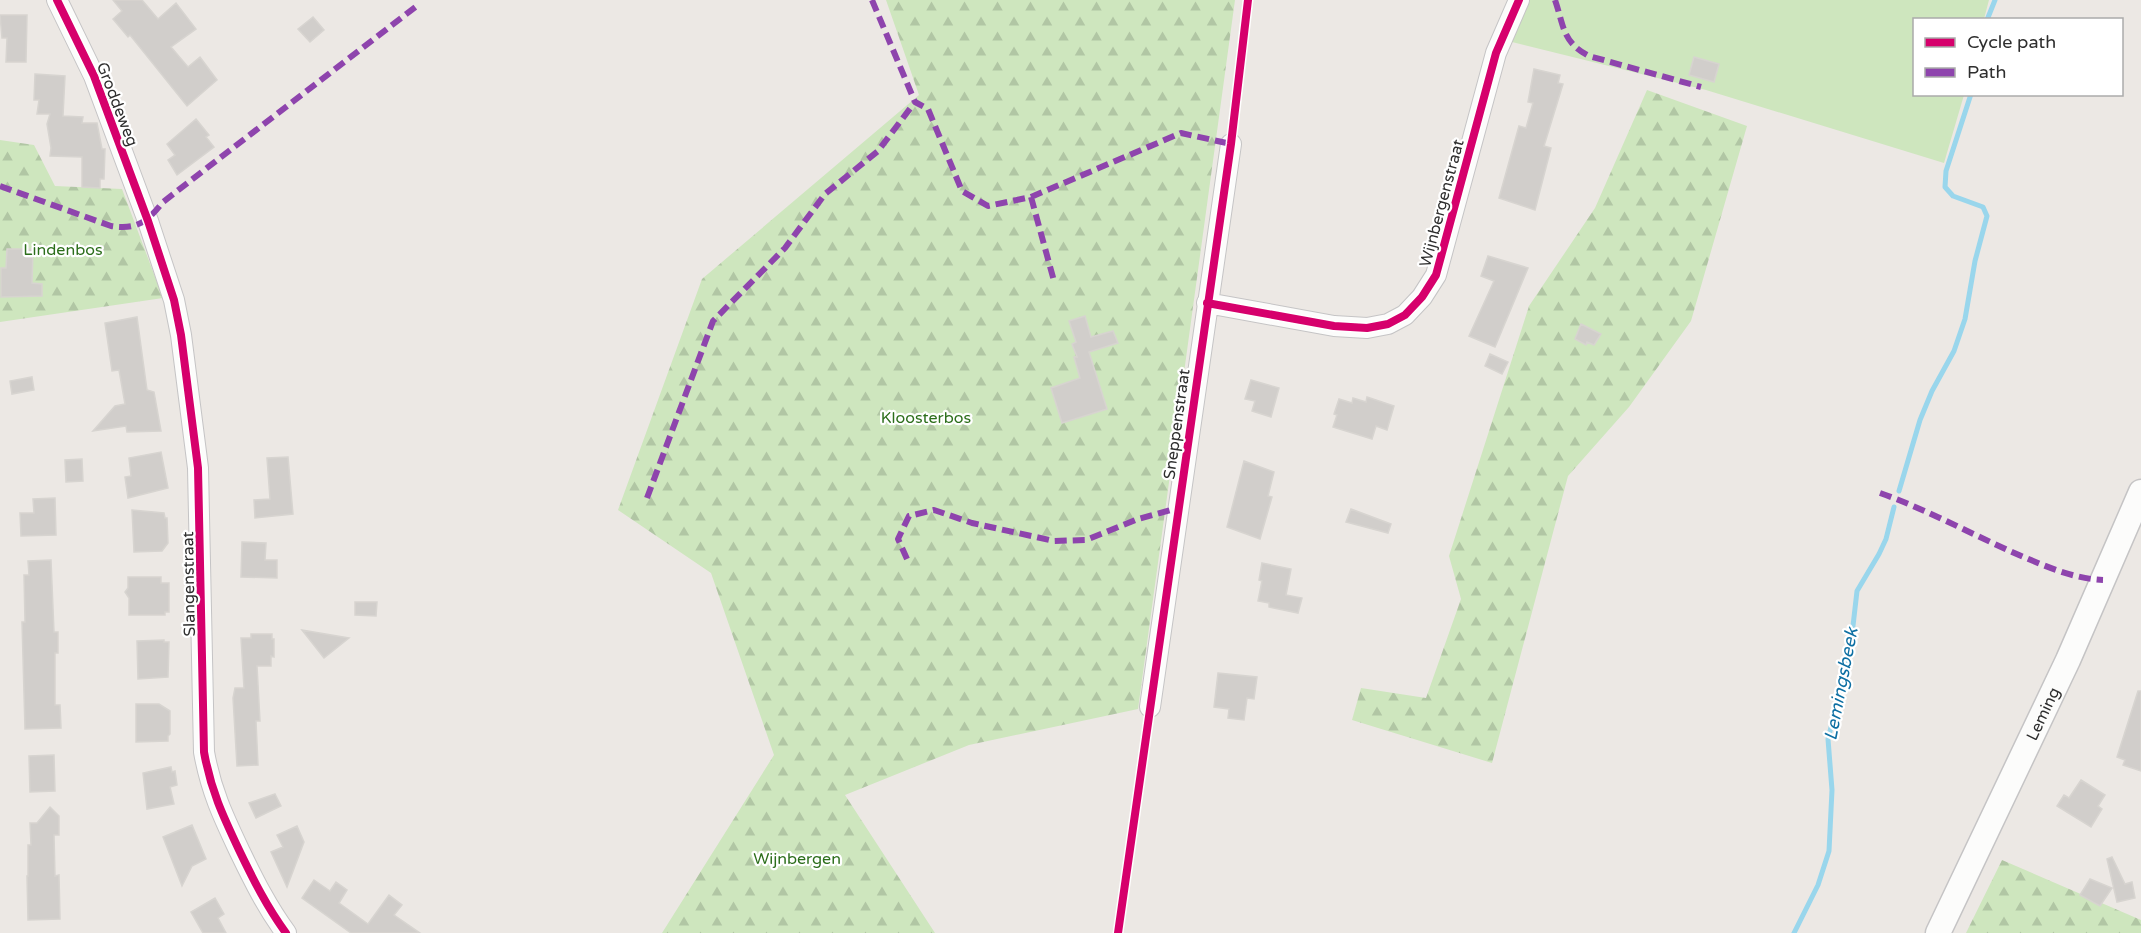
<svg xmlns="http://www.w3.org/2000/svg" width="2141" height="933" font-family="'Varela Round',sans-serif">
	<defs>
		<pattern id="forest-firs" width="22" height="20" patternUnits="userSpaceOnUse" patternTransform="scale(1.5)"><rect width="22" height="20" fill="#cee6be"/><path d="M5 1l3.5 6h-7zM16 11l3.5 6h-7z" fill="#b1c6a4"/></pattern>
	</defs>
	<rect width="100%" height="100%" fill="#ece8e4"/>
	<!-- grass -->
	<path fill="#cee6be" d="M1528 0H1989L1984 19 1914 20V94L1964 95 1944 163 1706 90 1508 41Z"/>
	<!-- forest -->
	<path fill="url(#forest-firs)" d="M886 0H1235L1138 709 969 745 845 795 935 933H662L774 755 711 573 618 510 702 279 919 95Z
		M1647 90 1747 126 1691 321 1629 407 1568 476 1492 763 1352 720 1361 688 1426 698 1461 599 1449 556 1529 306 1595 208Z
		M0 140 34 145 55 186 122 189 163 298 0 322Z
		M2002 860 2141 920V933H1966Z"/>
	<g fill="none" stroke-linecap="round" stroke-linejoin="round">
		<!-- stream -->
		<path stroke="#99d6ec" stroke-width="5" d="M1987 20 1995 0
			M1899 491 1920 420 1932 391 1954 351 1965 319 1975 261 1987 216 1983 207 1953 196 1945 187 1946 171 1971 94
			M1794 933 1818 885 1829 851 1832 790 1828 739 1850 652 1857 591 1879 554 1886 539 1894 507"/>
	</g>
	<!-- building -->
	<path fill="#d1cecb" stroke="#d7d4d0" stroke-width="1.5" d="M113 0H142L158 19 176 3 196 29 171 47 188 67 200 57 217 80 187 106 130 35 128 37 113 19 122 11Z
		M0 15H27L26 62H6L7 38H2Z
		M313 17 324 30 310 42 298 29Z
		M1694 57 1719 64 1714 82 1689 75Z
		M1534 69 1560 75 1558 83 1563 84 1544 146 1551 148 1535 210 1499 198 1519 126 1526 128 1533 103 1528 102Z
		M35 74 65 76 63 116 83 117 82 123H97L102 149H105L104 179H100V188L82 187V157L50 156 51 148 47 124 50 114H37L39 100H34Z
		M196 119 209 135 206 137 214 147 177 175 168 160 175 155 167 144Z
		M7 249H33L32 283 42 284V296L1 297V268H6Z
		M1488 256 1528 268 1495 347 1469 336 1494 281 1481 276Z
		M1085 316 1091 337 1113 331 1118 343 1089 352 1107 409 1062 423 1051 388 1080 378 1074 357H1077L1072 344 1076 342 1069 321Z
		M137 317 147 390 154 392 161 431 127 432 126 426 93 431 115 406 125 404 119 370 112 371 105 323Z
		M1581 324 1601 334 1594 345 1587 342 1586 345 1575 339Z
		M1490 354 1508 362 1502 374 1485 366Z
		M32 377 34 390 12 394 10 381Z
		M1251 380 1279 388 1271 417 1252 411 1255 401 1245 399Z
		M1367 397 1394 406 1387 430 1376 426 1372 439 1333 427 1337 415 1334 414 1339 399 1352 403 1353 398 1366 402Z
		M161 452 168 488 128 498 125 477 131 476 129 458Z
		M288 457 293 514 255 518 254 500 270 499 267 458Z
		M82 459 83 481 66 482 65 460Z
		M1244 461 1274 472 1268 496 1272 497 1260 539 1227 527Z
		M55 498 56 535 21 536 20 513H34L33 499Z
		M1351 509 1391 524 1388 533 1346 522Z
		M132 510 164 513 165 518H167L168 543 162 551 134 552Z
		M242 542 266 543 265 560H277V578L241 577Z
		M51 560 54 632H58V653H55V705H60L61 728 25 729 22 622H25L24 575H29L28 561Z
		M1262 563 1291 569 1286 595 1302 598 1298 613 1269 607V603L1258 601 1262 581 1259 580Z
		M128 577H161V583H169V612H165V615H129V598L125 592 128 588Z
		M355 602H377L376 616 355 615Z
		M302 630 349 638 324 658Z
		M251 634H272V639H274V657L271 656V666H257L260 721H256L258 765 237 766 233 698 235 688H244L241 638H251Z
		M164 640V642H169L168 677 138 679 137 641Z
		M1218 673 1257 677 1254 699 1247 698 1244 720 1228 718 1229 709 1214 707Z
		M2138 691H2141V771L2123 765 2125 760 2117 757Z
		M136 704H159L170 711V734L168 736V741L136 742Z
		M54 755 55 791 30 792 29 756Z
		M171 767 172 772 175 771 177 785 170 787 174 804 147 809 143 773Z
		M2081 780 2105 795 2098 806 2102 809 2091 827 2057 806 2064 795 2069 798Z
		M275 794 281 806 256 818 249 803Z
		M50 807 59 816V835H54L55 876 59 875 60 919 28 920 27 876H28V845H31L30 823H37Z
		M192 825 206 859 192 866 182 886 163 837Z
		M297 826 304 842 287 887 271 852 283 847 277 835Z
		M2112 857 2125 884 2132 882 2135 898 2117 902 2107 859Z
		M2090 879 2112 888 2100 906 2080 895Z
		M314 880 330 891 336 882 347 890 339 903 368 924 389 895 402 905 394 915 420 933H351L302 898Z
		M215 898 224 914 218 918 226 933H203L191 912Z"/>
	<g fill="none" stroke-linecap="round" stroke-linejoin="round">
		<!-- minor casing -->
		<g stroke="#c5c4c5" stroke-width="22">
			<path id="minor" d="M57 0 94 76 148 221 174 300 181 335 198 468 204 752C211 791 223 816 240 852 254 881 267 907 286 933
				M1207 303 1334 326 1367 328 1388 324 1405 315 1422 297 1436 275 1496 53 1519 0
				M1150 707 1231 144"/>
		</g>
		<!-- tertiary casing -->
		<g stroke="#c5c4c5" stroke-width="27">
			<g id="tertiary">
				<path id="s1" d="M1938 933 2068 660 2141 492"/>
			</g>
		</g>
		<!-- minor -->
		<use href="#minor" stroke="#fcfcfb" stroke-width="20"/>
		<!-- tertiary -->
		<use href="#tertiary" stroke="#fcfcfb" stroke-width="24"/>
		<!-- quiet -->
		<path stroke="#8e44ad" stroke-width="6" stroke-dasharray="12 6" stroke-linecap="butt" d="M872 0 915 102 928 109 962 191 988 206 1031 197 1181 133 1231 144V140
			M1555 0C1564 26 1562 42 1589 56L1701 87
			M0 186 111 226C137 230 147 222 163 202L418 5
			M1031 197 1054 281
			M1880 493C1928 510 1973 535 2019 555 2045 566 2074 579 2103 580
			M647 498 713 321 785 248 825 194 878 151 915 102
			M907 559 898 539 909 516 934 510 972 523 1054 541 1086 540 1138 519 1178 508"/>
		<!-- cycleway casing -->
		<g stroke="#fff" stroke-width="11">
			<path id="cycleway" d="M57 0 94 76 148 221 174 300 181 335 198 468 204 752C211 791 223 816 240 852 254 881 267 907 286 933
				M1207 303 1334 326 1367 328 1388 324 1405 315 1422 297 1436 275 1496 53 1519 0
				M1118 933 1231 144 1248 0"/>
		</g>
		<!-- cycleway -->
		<use href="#cycleway" stroke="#d6006c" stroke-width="8"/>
	</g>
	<g text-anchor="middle" stroke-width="4.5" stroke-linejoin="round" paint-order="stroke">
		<!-- street labels -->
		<g font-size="16" fill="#2e2e2e" stroke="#fff">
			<text transform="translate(118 104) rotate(69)" y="6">Groddeweg</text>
			<text transform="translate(1441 203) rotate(-75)" y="6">Wijnbergenstraat</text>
			<text transform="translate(1176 424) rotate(-82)" y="6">Sneppenstraat</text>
			<text transform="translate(188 584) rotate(-91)" y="6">Slangenstraat</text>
			<text dy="6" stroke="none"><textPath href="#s1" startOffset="243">Leming</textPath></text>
		</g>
		<!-- park labels -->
		<g font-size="16" fill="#2c6e1b" stroke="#fff">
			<text x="63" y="255">Lindenbos</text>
			<text x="926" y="423">Kloosterbos</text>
			<text x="797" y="864">Wijnbergen</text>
		</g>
		<!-- water labels -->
		<g font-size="18" font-style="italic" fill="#0d6fa3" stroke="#fff">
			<text transform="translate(1841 684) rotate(-79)" y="6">Lemingsbeek</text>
		</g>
	</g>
	<!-- legend -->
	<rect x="1913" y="18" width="210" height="78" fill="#ffffff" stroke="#ababab" stroke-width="1.5"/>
	<rect x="1925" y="38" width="30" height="9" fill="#d6006c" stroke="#ababab" stroke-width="1.5"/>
	<text x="1967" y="48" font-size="18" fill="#2e2e2e">Cycle path</text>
	<rect x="1925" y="68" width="30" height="9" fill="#8e44ad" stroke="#ababab" stroke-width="1.5"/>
	<text x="1967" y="78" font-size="18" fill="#2e2e2e">Path</text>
</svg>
